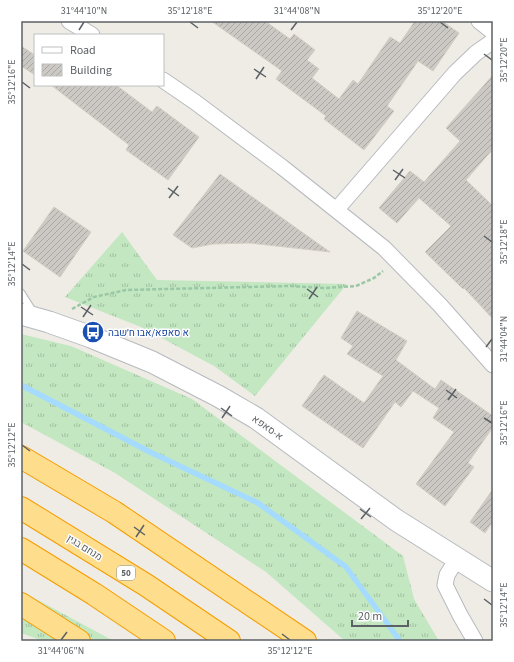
<svg xmlns="http://www.w3.org/2000/svg" width="514" height="662" font-family="'Source Sans 3',Heebo,sans-serif">
	<defs>
		<pattern id="grass-tufts" width="24" height="20" patternUnits="userSpaceOnUse"><rect width="24" height="20" fill="#c2e7c1"/><path d="M3 7l-1-3M5 7V3M7 7l1-3M15 17l-1-3M17 17v-4M19 17l1-3" fill="none" stroke="#a1bfa0"/></pattern>
		<pattern id="building-hatch" width="6" height="6" patternUnits="userSpaceOnUse"><rect width="6" height="6" fill="#ccc9c4"/><path d="M-1 1l2-2M0 6l6-6M5 7l2-2" fill="none" stroke="#a9a7a3"/></pattern>
	</defs>
	<rect width="100%" height="100%" fill="#efece5"/>
	<!-- grass -->
	<path fill="url(#grass-tufts)" d="M122 232 157 280 347 284 255 396 214 366 141 327 65 297Z
		M21 334 71 346 192 399 403 556 414 599 439 641H345L266 572 115 473 21 422Z
		M21 591 110 639 116 641H43L21 633Z"/>
	<g fill="none" stroke-linecap="round" stroke-linejoin="round">
		<!-- stream -->
		<path stroke="#a5dbff" stroke-width="5.5" d="M21 385 150 452 258 503 346 567 400 641"/>
	</g>
	<!-- building -->
	<path fill="url(#building-hatch)" stroke="#d4cec3" d="M211 21H265L290 39 294 34 315 50 307 60 319 69 312 78 339 99 353 80 358 84 390 37 400 43 415 21H442L459 33 433 71 418 61 387 106 394 111 364 150 324 119 326 116 276 79 282 71Z
		M21 46 35 55V75L21 66Z
		M493 75V149L466 180 493 206V319L464 288 463 289 425 252 451 226 419 198 397 223 379 208 410 171 424 182 460 141 446 128Z
		M51 85H116L152 112 157 106 199 137 168 180 126 150 129 145Z
		M220 174 330 252 249 243 213 244 192 248 173 235Z
		M54 207 91 232 60 277 23 251Z
		M357 311 407 341 396 360 435 389 441 380 493 416V427L468 463 474 467 445 506 416 484 454 432 433 418 439 408 413 391 401 407 395 402 363 448 302 406 324 375 364 403 383 376 347 354 353 346 341 338Z
		M493 489V521L485 533 470 522Z"/>
	<g fill="none" stroke-linecap="round" stroke-linejoin="round">
		<!-- lane casing -->
		<g stroke="#b7babf" stroke-width="9">
			<path id="lane" d="M21 293 33 312"/>
		</g>
		<!-- street casing -->
		<g stroke="#b7babf" stroke-width="17">
			<path id="street" d="M69 21 92 35
				M479 21 493 32
				M163 80 195 102 282 167 384 248 440 305 493 365
				M337 209 455 73 476 53 493 41
				M457 559 447 575 445 585 460 615 475 641"/>
		</g>
		<!-- secondary casing -->
		<g stroke="#b6babf" stroke-width="23">
			<path id="secondary" d="M21 314 49 322 91 337 152 362 218 396 256 418 396 520 493 581"/>
		</g>
		<!-- highway casing -->
		<g stroke="#f49d00" stroke-width="24">
			<path id="highway" d="M21 457 114 512 305 641
				M21 508 146 585 229 641
				M21 549 94 594 164 641
				M21 604 79 641"/>
		</g>
		<!-- path -->
		<path stroke="#9ac8a5" stroke-width="2.5" stroke-dasharray="4 2" stroke-linecap="butt" d="M72 309 94 297 126 290 289 286 325 288 356 286 374 278 383 271
			M21 640 22 641"/>
		<!-- lane -->
		<use href="#lane" stroke="#fff" stroke-width="7"/>
		<!-- street -->
		<use href="#street" stroke="#fff" stroke-width="15"/>
		<!-- secondary -->
		<use href="#secondary" stroke="#fff" stroke-width="21"/>
		<!-- highway -->
		<use href="#highway" stroke="#fedd8c" stroke-width="22"/>
	</g>
	<!-- ticks -->
	<path fill="none" stroke="#5c6165" stroke-width="1.5" d="M190 22 198 28M440 22 448 28M79 30 84 22M291 30 297 22M484 54 492 60M254 69 266 77M256 79 264 67M22 82 30 88M393 170 405 178M395 180 403 169M168 188 179 196M169 198 178 186M484 236 492 242M22 264 30 270M307 289 318 297M309 299 317 287M81 307 93 315M83 317 91 305M486 347 492 339M446 390 457 398M448 400 456 389M221 408 232 416M222 418 230 406M484 418 492 423M22 445 30 451M360 509 371 517M361 519 370 508M134 527 145 535M136 537 144 525M484 599 492 605M282 634 290 640M61 640 67 632"/>
	<!-- icons -->
	<defs>
		<g id="bus-disc" transform="scale(1.15)"><circle r="9.5" fill="#1a4fb4" stroke="#fff"/><path d="M-5-6H5V4H4V6H2V4H-2V6H-4V4H-5ZM-3.5-4V0h7V-4ZM-3.5 1.2v1.5H-2V1.2ZM2 1.2v1.5H3.5V1.2Z" fill="#fff"/></g>
	</defs>
	<g fill-rule="evenodd">
		<use href="#bus-disc" x="93" y="332"/>
	</g>
	<g text-anchor="middle" stroke-width="3" stroke-linejoin="round" paint-order="stroke">
		<!-- shield labels -->
		<rect fill="#fff" stroke="#8d9093" stroke-width="1" x="117" y="566" width="18" height="14" rx="3"/>
		<g font-size="9" font-weight="bold" fill="#5c6165">
			<text x="126" y="576">50</text>
		</g>
		<!-- transit labels -->
		<g font-size="10" fill="#164399" stroke="#fff" text-anchor="start">
			<text x="108" y="336">א סאפא/אבו ח׳שבה</text>
		</g>
		<!-- street labels -->
		<g font-size="10" fill="#5c6165" stroke="#fff">
			<text transform="translate(268 427) rotate(35)" y="4">א-סאפא</text>
			<text transform="translate(85 547) rotate(32)" y="4">מנחם בגין</text>
		</g>
	</g>
	<!-- border -->
	<rect width="514" height="662" fill="none" stroke="#ffffff" stroke-width="44"/>
	<!-- legend -->
	<rect x="34" y="34" width="130" height="52" fill="#ffffff" stroke="#bec0c1"/>
	<rect x="42" y="47" width="20" height="6" fill="#ffffff" stroke="#bec0c1"/>
	<text x="70" y="54" font-size="12" fill="#5c6165">Road</text>
	<rect x="42" y="64" width="20" height="12" fill="url(#building-hatch)" stroke="#bec0c1"/>
	<text x="70" y="74" font-size="12" fill="#5c6165">Building</text>
	<!-- scale -->
	<path d="M352 620v6h56v-6" fill="none" stroke="#5c6165" stroke-width="2"/>
	<text x="358" y="620" font-size="12" fill="#5c6165" stroke="#ffffff" stroke-width="3" paint-order="stroke">20 m</text>
	<rect x="22" y="22" width="470" height="618" fill="none" stroke="#5c6165" stroke-width="1.5"/>
	<g font-size="10" text-anchor="middle" fill="#5c6165">
		<text x="84" y="14">31°44'10"N</text>
		<text x="190" y="14">35°12'18"E</text>
		<text x="297" y="14">31°44'08"N</text>
		<text x="440" y="14">35°12'20"E</text>
		<text transform="translate(503 60) rotate(-90)" y="4">35°12'20"E</text>
		<text transform="translate(11 82) rotate(-90)" y="4">35°12'16"E</text>
		<text transform="translate(503 242) rotate(-90)" y="4">35°12'18"E</text>
		<text transform="translate(11 264) rotate(-90)" y="4">35°12'14"E</text>
		<text transform="translate(503 339) rotate(-90)" y="4">31°44'04"N</text>
		<text transform="translate(503 423) rotate(-90)" y="4">35°12'16"E</text>
		<text transform="translate(11 445) rotate(-90)" y="4">35°12'12"E</text>
		<text transform="translate(503 605) rotate(-90)" y="4">35°12'14"E</text>
		<text x="61" y="654">31°44'06"N</text>
		<text x="290" y="654">35°12'12"E</text>
	</g>
</svg>
